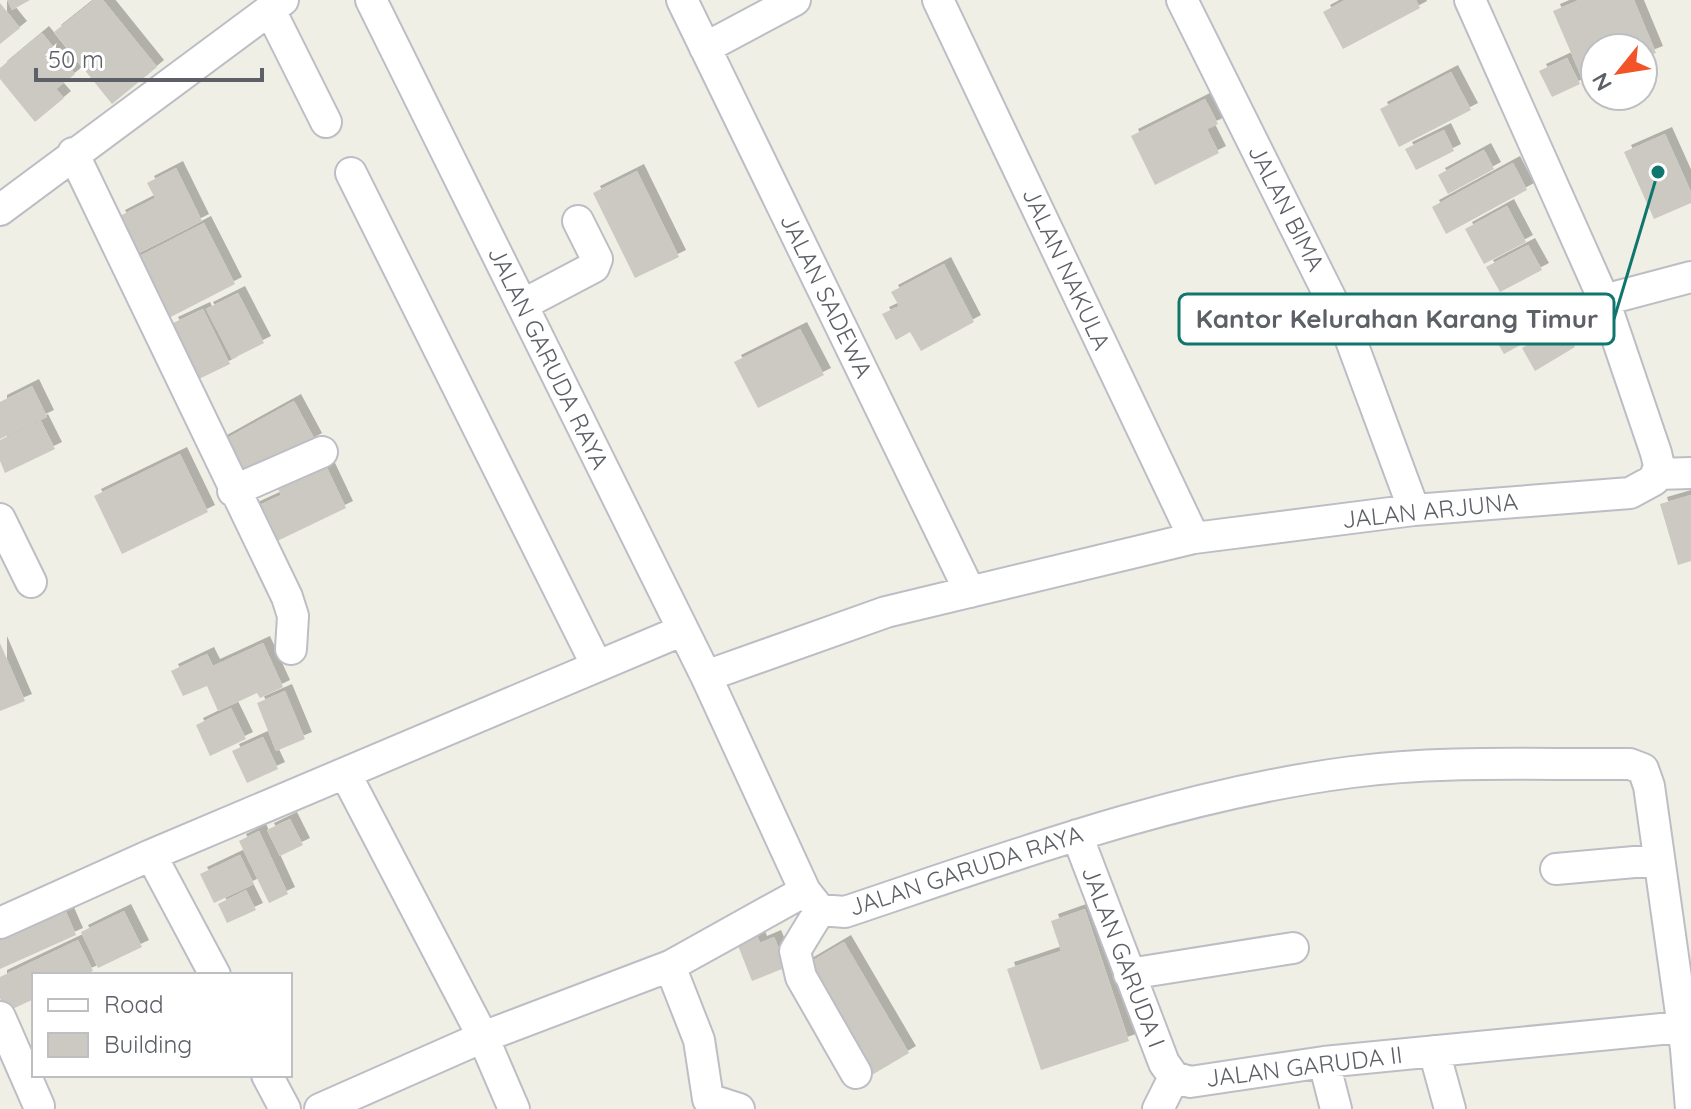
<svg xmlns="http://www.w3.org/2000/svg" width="1691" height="1109" font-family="Quicksand,sans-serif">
	<defs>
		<filter id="shadow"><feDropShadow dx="7" dy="-7" stdDeviation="0" flood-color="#0004"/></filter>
	</defs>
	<rect width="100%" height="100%" fill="#f0efe5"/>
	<!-- building -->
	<path fill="#cbc9c2" filter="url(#shadow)" d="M7 0H30L12 10Z
		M94 0H103L157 67 112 104 54 32Z
		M1345 0H1416L1420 8 1343 49 1323 12Z
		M1579 0H1634L1656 53 1643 58V48H1595V79L1584 83 1553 11Z
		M0 3 20 28 0 44Z
		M42 33 75 74 56 89 64 98 35 122 0 79V68Z
		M1567 58 1580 84 1552 97 1539 71Z
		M1451 72 1471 110 1399 147 1380 109Z
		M1205 99 1218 124 1207 129 1219 153 1155 185 1131 136Z
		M1444 130 1454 151 1416 170 1405 149Z
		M1665 134 1691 192V203L1654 219 1624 152Z
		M1484 150 1494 169 1448 194 1438 175Z
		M1513 163 1527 190 1446 234 1432 207Z
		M176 168 202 221 137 254 118 217 155 198 147 183Z
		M637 171 679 257 635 278 593 193Z
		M1507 206 1526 242 1484 264 1465 229Z
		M204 223 235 284 159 323 128 262Z
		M1528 245 1542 270 1500 292 1486 267Z
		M944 264 974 322 921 351 910 332 896 340 882 314 899 306 891 292Z
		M238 293 264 343 232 359 206 309Z
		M1550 303 1561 323 1504 354 1493 335Z
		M203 309 230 364 199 379 171 324Z
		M1562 325 1575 347 1535 371 1522 348Z
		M800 329 824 375 758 408 734 362Z
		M32 386 47 417 0 439V402Z
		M294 401 315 440 240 481 220 442Z
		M41 421 55 449 5 473 0 461V440Z
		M180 454 208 512 122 554 94 496Z
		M321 455 346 508 269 545 251 509 281 495 273 479Z
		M1691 495V561L1678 565 1660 504Z
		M0 643 25 701 0 711Z
		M263 643 283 687 260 698 257 693 218 711 207 686 183 696 171 671 207 654 213 666Z
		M285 691 305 739 276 751 257 703Z
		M231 708 246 739 210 756 196 725Z
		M263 737 278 769 247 783 232 751Z
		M290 819 303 845 280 856 267 830Z
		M259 831 288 894 269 903 239 841Z
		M240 855 254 884 214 903 200 874Z
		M246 890 256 910 227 923 218 904Z
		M63 905 76 935 0 969V933Z
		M1085 909 1129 1041 1041 1070 1007 969 1061 951 1051 921Z
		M124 911 142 947 98 968 81 932Z
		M755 930 760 943 774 937 787 967 752 981 735 938Z
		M78 940 93 971 84 975H34V999L6 1012 0 998V977Z
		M844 942 909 1053 865 1079 800 968Z"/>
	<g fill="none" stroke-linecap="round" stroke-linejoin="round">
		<!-- minor casing -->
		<g stroke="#bdbec5" stroke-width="34">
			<path id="minor" d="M371 0 706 676 805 891 820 910 845 912C1009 857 1180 794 1352 772 1443 760 1538 765 1630 764L1643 769 1649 786 1686 1049 1691 1109
				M682 0 970 592
				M938 0 1194 538
				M1182 0 1349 335 1414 510
				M270 10 326 122
				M705 48 795 0
				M73 153 287 597 293 616 291 649
				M351 173 597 666
				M0 210 283 0
				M1604 300 1691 277
				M522 305 594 267 597 259 578 221
				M1657 474 1691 473
				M233 491 322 452
				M0 519 31 582
				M706 676 886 612 1194 538 1414 510 1630 493 1654 480 1659 466 1656 453 1604 300 1470 0
				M345 773 483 1037 514 1109
				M1077 835 1164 1063 1174 1077
				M151 855 215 975
				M1556 869 1657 860
				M820 910 795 951 801 977 856 1073
				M0 923 151 855 681 631
				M670 966 699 1040 708 1099 739 1109
				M1129 974 1293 948
				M0 1017 39 1106
				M1434 1051 1450 1109
				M1324 1062 1336 1109
				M267 1075 285 1109
				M1174 1077 1190 1082 1324 1062 1682 1027
				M320 1109 483 1037 670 966 805 891
				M1158 1109 1174 1077"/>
		</g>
		<!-- minor -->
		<use href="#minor" stroke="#fff" stroke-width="30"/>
	</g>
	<g text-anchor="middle" stroke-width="6" stroke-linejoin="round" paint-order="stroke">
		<!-- street labels -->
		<g font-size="24" fill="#5d6067" stroke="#fff">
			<text transform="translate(1286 208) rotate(63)" y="8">JALAN BIMA</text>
			<text transform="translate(1066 269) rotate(65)" y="8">JALAN NAKULA</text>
			<text transform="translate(826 296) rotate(64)" y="8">JALAN SADEWA</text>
			<text transform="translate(548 358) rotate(64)" y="8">JALAN GARUDA RAYA</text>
			<text transform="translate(1430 511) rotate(-6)" y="8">JALAN ARJUNA</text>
			<text transform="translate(966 871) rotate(-18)" y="8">JALAN GARUDA RAYA</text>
			<text transform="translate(1123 957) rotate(69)" y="8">JALAN GARUDA I</text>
			<text transform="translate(1304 1067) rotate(-7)" y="8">JALAN GARUDA II</text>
		</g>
	</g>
	<!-- callouts -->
	<path fill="none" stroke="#0f766e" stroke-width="3" d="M1658 172L1614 319"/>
	<circle fill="#0f766e" stroke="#fff" stroke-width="3" cx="1658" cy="172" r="8"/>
	<rect fill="#fff" stroke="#0f766e" stroke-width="3" x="1179" y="294" width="435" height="50" rx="8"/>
	<g font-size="26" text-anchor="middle" font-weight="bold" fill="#5d6067">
		<text x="1397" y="328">Kantor Kelurahan Karang Timur</text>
	</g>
	<!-- legend -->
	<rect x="32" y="973" width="260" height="104" fill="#ffffff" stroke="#bebfc2" stroke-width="2"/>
	<rect x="48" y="999" width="40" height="12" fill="#ffffff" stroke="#bebfc2" stroke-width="2"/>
	<text x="104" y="1013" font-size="24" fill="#5d6067">Road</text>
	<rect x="48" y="1033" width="40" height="24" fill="#cbc9c2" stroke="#bebfc2" stroke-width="2"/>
	<text x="104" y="1053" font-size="24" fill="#5d6067">Building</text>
	<!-- north arrow -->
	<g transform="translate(1619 72) rotate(240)"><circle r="38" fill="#ffffff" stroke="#bebfc2" stroke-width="2"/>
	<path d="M0-6L14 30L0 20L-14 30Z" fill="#f35329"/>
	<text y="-12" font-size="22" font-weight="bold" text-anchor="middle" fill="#5d6067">N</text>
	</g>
	<!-- scale -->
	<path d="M36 68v12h226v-12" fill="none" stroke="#5d6067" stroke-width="4"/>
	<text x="48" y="68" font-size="24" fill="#5d6067" stroke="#ffffff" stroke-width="6" paint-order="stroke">50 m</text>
</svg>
